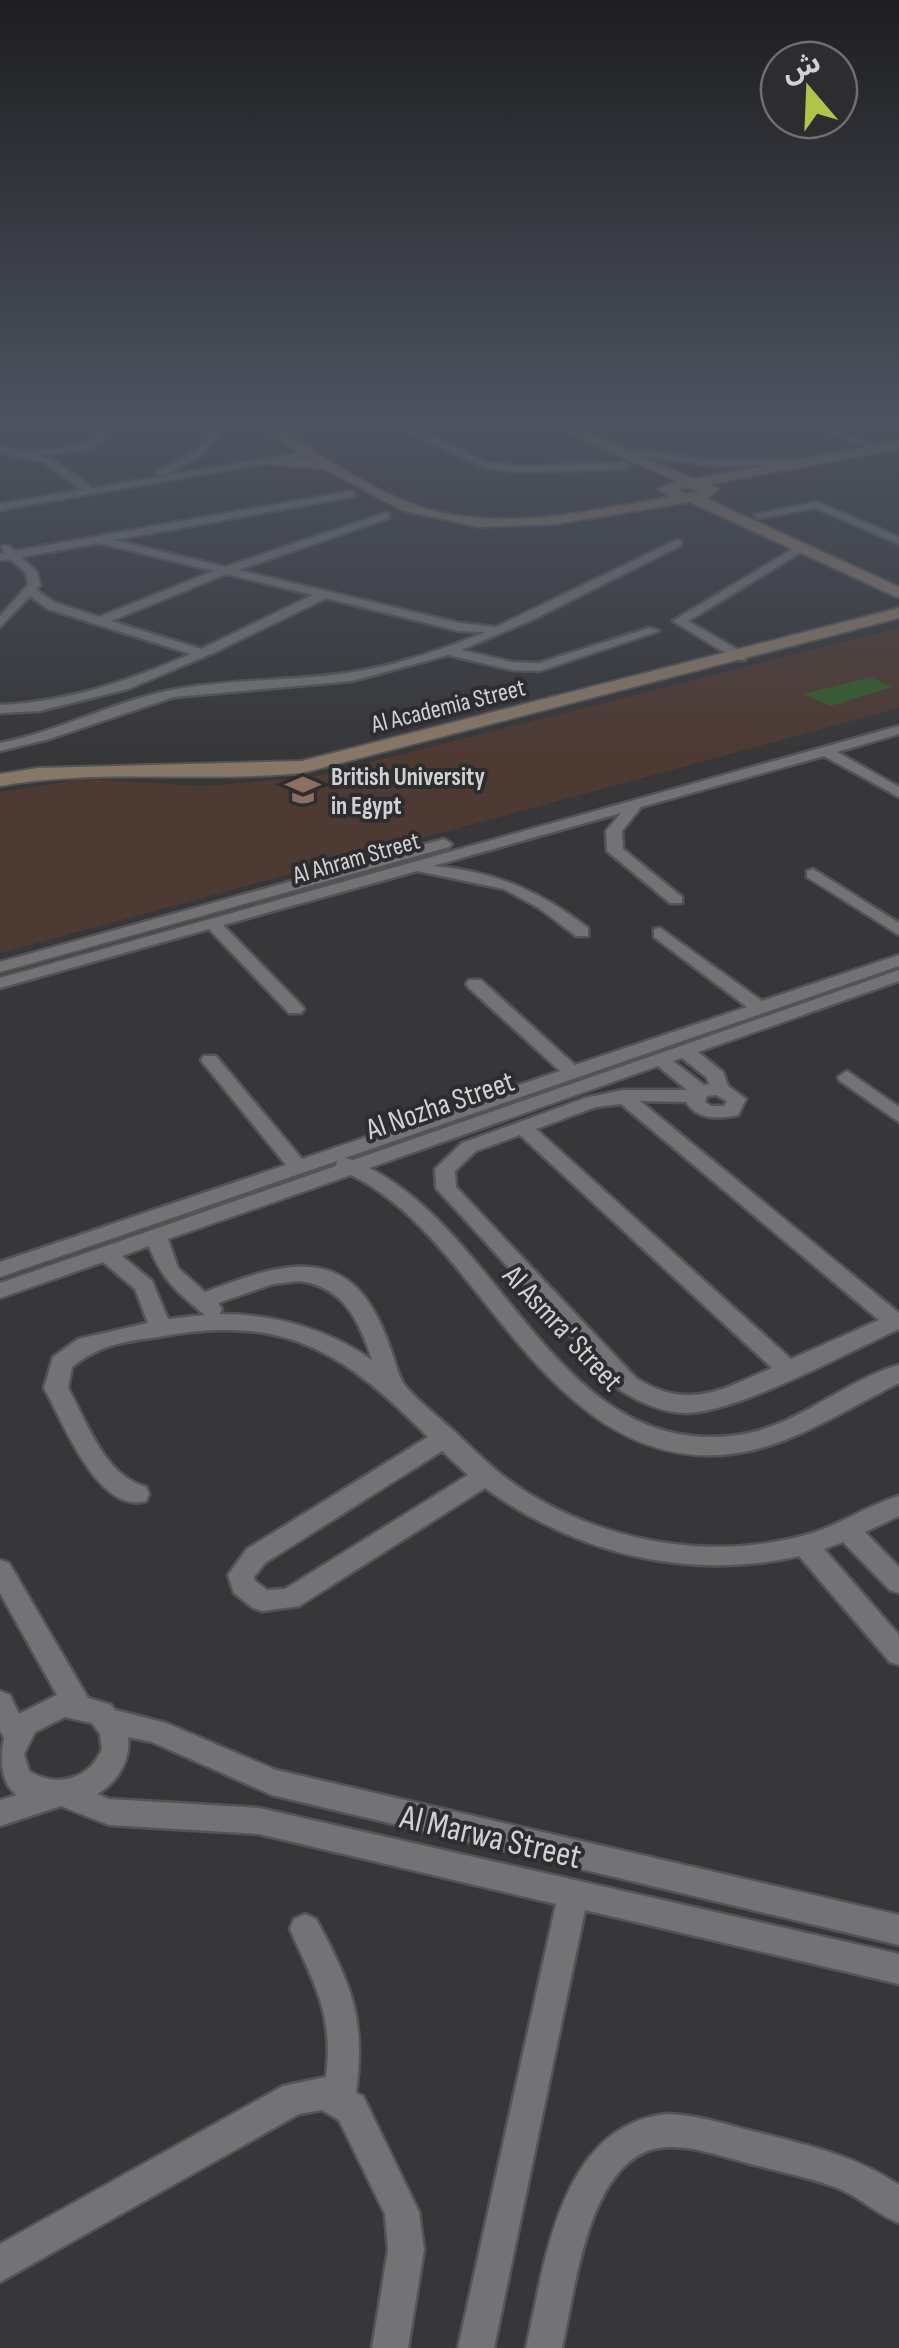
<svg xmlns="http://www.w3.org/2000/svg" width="899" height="2348" font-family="'Sofia Sans Condensed','Noto Sans Arabic',sans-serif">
	<rect width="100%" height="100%" fill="#37373a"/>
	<!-- education -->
	<path fill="#4d3a33" d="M899 628V708L0 953V792L83 779 204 786 312 777Z"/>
	<!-- green -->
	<path fill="#365b2b" d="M871 677 892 687 830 706 803 694Z"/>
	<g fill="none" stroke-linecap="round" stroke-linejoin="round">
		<!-- street casing -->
		<g stroke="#545456" stroke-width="5">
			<path id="street" d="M82 425 105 429 110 437 88 449 39 455 50 458 93 488 312 451 317 454 0 510V504L82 490 44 462 0 453V447C32 454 70 451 100 436Z
				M208 425H218L220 435 202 455 165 475H157V471L196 451 210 435Z
				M304 425H318L294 435 289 432Z
				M394 425H407L487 462 520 466 624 463 629 466 624 469 520 472 485 468Z
				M812 425H826L885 449 877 451Z
				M613 447 711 460H797L802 463 797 466H711L610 452Z
				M352 491 356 496 114 540 225 567 385 513 389 514V518L238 570 459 623 496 627 677 540 681 541V545L534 619 461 650 512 662 539 663 649 628 659 631 540 671 512 670 448 655 352 681 174 697 49 739 0 751V743C61 731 116 700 177 689 235 678 295 682 353 672 399 665 443 649 486 632L459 631 326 598 213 653 128 689 39 711 0 713V705C68 702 128 681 191 654L48 609 30 596 0 627V616L28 585 26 573 10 559 0 560V554L4 553 1 546H9L15 551ZM99 543 214 571 99 617 56 603 36 590 40 585 37 572 21 557ZM226 574 313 595 201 649 111 621Z
				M817 502 899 537V544L816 508 759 518 754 515Z
				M798 546 808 548 688 621 745 654V660H737L673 621Z
				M899 726V734L837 752 899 787V797L824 756 641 807 622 831 623 849 682 897V903H670L607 851 606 831 621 813 433 866C493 871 541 891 588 928V936H576L539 908 504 889 417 871 223 925 301 1005 304 1009 301 1013H289L209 929 0 988V978Z
				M444 839 452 844 449 847 0 972V962Z
				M813 869 899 923V935L807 877V871Z
				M660 928 762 1001 899 955V966L345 1158 353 1160 899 970V981L698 1052 723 1072 728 1086 746 1099 738 1115C718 1119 697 1120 686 1102L640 1101 899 1313V1329C848 1352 735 1414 685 1413 661 1412 639 1402 620 1390L436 1188 435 1169 462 1143 585 1098 623 1090H687L658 1066 369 1168C504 1235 559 1461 738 1435 797 1427 843 1381 899 1365V1383C848 1408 795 1444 738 1453 618 1471 545 1378 478 1294 441 1248 404 1201 351 1175L168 1239 178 1268 205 1292C249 1276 308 1250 350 1282 371 1298 384 1329 392 1353 396 1364 399 1379 406 1387 421 1404 440 1418 456 1433 479 1455 502 1478 531 1495 613 1544 716 1561 809 1534 840 1525 868 1505 899 1496V1516L865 1532 899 1567V1593L890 1590 843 1542 824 1549 899 1635V1665L890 1662 799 1556C688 1581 577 1554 485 1488L299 1606 262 1611 253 1608 234 1593 228 1575 247 1549 428 1437C345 1353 286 1314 164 1336 126 1342 104 1342 72 1367L68 1388C88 1424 104 1475 146 1487L149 1494 146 1501C98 1515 63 1421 44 1388L53 1357 78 1339 148 1323 135 1289 103 1262 0 1298V1283L336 1166 337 1161 0 1277V1262L286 1165 204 1064 201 1060 204 1056H216L302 1159 560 1071 469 988 466 984 469 980H481L575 1065 747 1007 654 937V929ZM682 1058 707 1078 709 1084 704 1085 673 1061ZM716 1095 727 1101 724 1106H711L705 1102 707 1096ZM621 1104 879 1320 791 1359 536 1129 596 1107ZM520 1135 772 1368C721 1390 688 1411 636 1378L456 1187 455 1171 476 1151ZM149 1246C161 1279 179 1294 205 1315L168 1319 152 1281 122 1256ZM300 1281C344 1287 360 1322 372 1360 328 1329 273 1314 219 1314L222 1309 218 1303 273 1284ZM442 1451 468 1475 285 1589 267 1590 255 1581 254 1577 265 1563Z
				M847 1071 899 1107V1122L840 1081 838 1077Z
				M0 1560 9 1563 88 1698 111 1705 115 1710 166 1723 276 1770 899 1915V1945L272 1795 152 1742 128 1737C131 1760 117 1783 97 1794L109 1799 259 1808 899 1954V1984L585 1910 494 2348H458L556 1904 259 1834 109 1825 61 1806 0 1826V1800L17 1795C0 1783 0 1758 4 1738L0 1731V1691L10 1695 19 1714 57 1695 0 1593ZM65 1717 92 1723 100 1734 102 1749C89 1780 56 1788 29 1771L24 1754 35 1732Z
				M305 1914 316 1919C351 1985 366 2016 356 2093L363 2096 419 2212 424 2250 408 2348H372L388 2250 385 2214 339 2120 322 2110 299 2114 0 2282V2244L283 2086 326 2077C334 2013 314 1984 290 1929L294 1919Z
				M668 2114C697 2115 724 2124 752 2131 803 2144 855 2155 899 2185V2223C878 2215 861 2198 840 2189 809 2177 776 2171 744 2162 716 2155 683 2142 654 2149 587 2166 575 2292 562 2348H526C545 2264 559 2124 668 2114Z"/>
		</g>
		<!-- secondary casing -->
		<g stroke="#545456" stroke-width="4">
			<path id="secondary" d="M256 425H271C317 452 362 485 412 504 494 535 587 511 670 497L658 489 676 481 552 425H569L694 479 899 441V449L710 484 719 489 707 499 899 587V598L690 502 556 524 480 527 404 511 324 469 265 464 270 457 310 460ZM686 487 701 491 686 494 678 490Z
				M899 608V618L302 773C201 783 100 768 0 786V774L38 768 302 761Z"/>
		</g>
		<!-- street -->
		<use href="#street" fill="#737376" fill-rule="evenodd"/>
		<!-- secondary -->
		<use href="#secondary" fill="#877767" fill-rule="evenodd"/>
	</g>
	<!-- sky -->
	<linearGradient id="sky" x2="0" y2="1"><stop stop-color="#1e1e20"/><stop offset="0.56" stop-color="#4d5360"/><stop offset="1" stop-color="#4d5360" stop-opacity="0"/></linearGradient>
	<rect width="899" height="754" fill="url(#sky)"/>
	<!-- icons -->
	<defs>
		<g id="university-bare" transform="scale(2.7)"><path d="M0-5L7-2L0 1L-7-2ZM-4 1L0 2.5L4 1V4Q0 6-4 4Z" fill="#8d6e63" stroke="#2d2d30" stroke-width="2.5" paint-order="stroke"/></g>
	</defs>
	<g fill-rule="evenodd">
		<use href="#university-bare" x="303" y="790"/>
	</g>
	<g text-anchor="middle" stroke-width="8" stroke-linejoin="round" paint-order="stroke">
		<!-- far-street labels -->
		<g font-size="25" fill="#d1d1d3" stroke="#2d2d30">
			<text transform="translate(448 705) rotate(-14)" y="9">Al Academia Street</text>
			<text transform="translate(356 857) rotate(-16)" y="9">Al Ahram Street</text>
		</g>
		<!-- far-poi labels -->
		<g font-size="25" font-weight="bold" fill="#d1d1d3" stroke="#2d2d30" text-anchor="start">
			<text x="331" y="785">British University<tspan x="331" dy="29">in Egypt</tspan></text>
		</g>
		<!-- street labels -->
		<g font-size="30" fill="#d1d1d3" stroke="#2d2d30">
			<text transform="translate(440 1105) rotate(-19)" y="10">Al Nozha Street</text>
			<text transform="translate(563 1328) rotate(47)" y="10">Al Asmra' Street</text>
		</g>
		<!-- near-street labels -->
		<g font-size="35" fill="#d1d1d3" stroke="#2d2d30">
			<text transform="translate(491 1836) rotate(13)" y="12">Al Marwa Street</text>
		</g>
	</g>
	<!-- north arrow -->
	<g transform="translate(809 90) rotate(341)"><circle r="48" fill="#2d2d30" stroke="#6f6f71" stroke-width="2.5"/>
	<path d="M0-8L18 38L0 25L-18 38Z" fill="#b2c34c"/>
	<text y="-15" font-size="28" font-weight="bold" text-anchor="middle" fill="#d1d1d3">ش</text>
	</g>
</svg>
